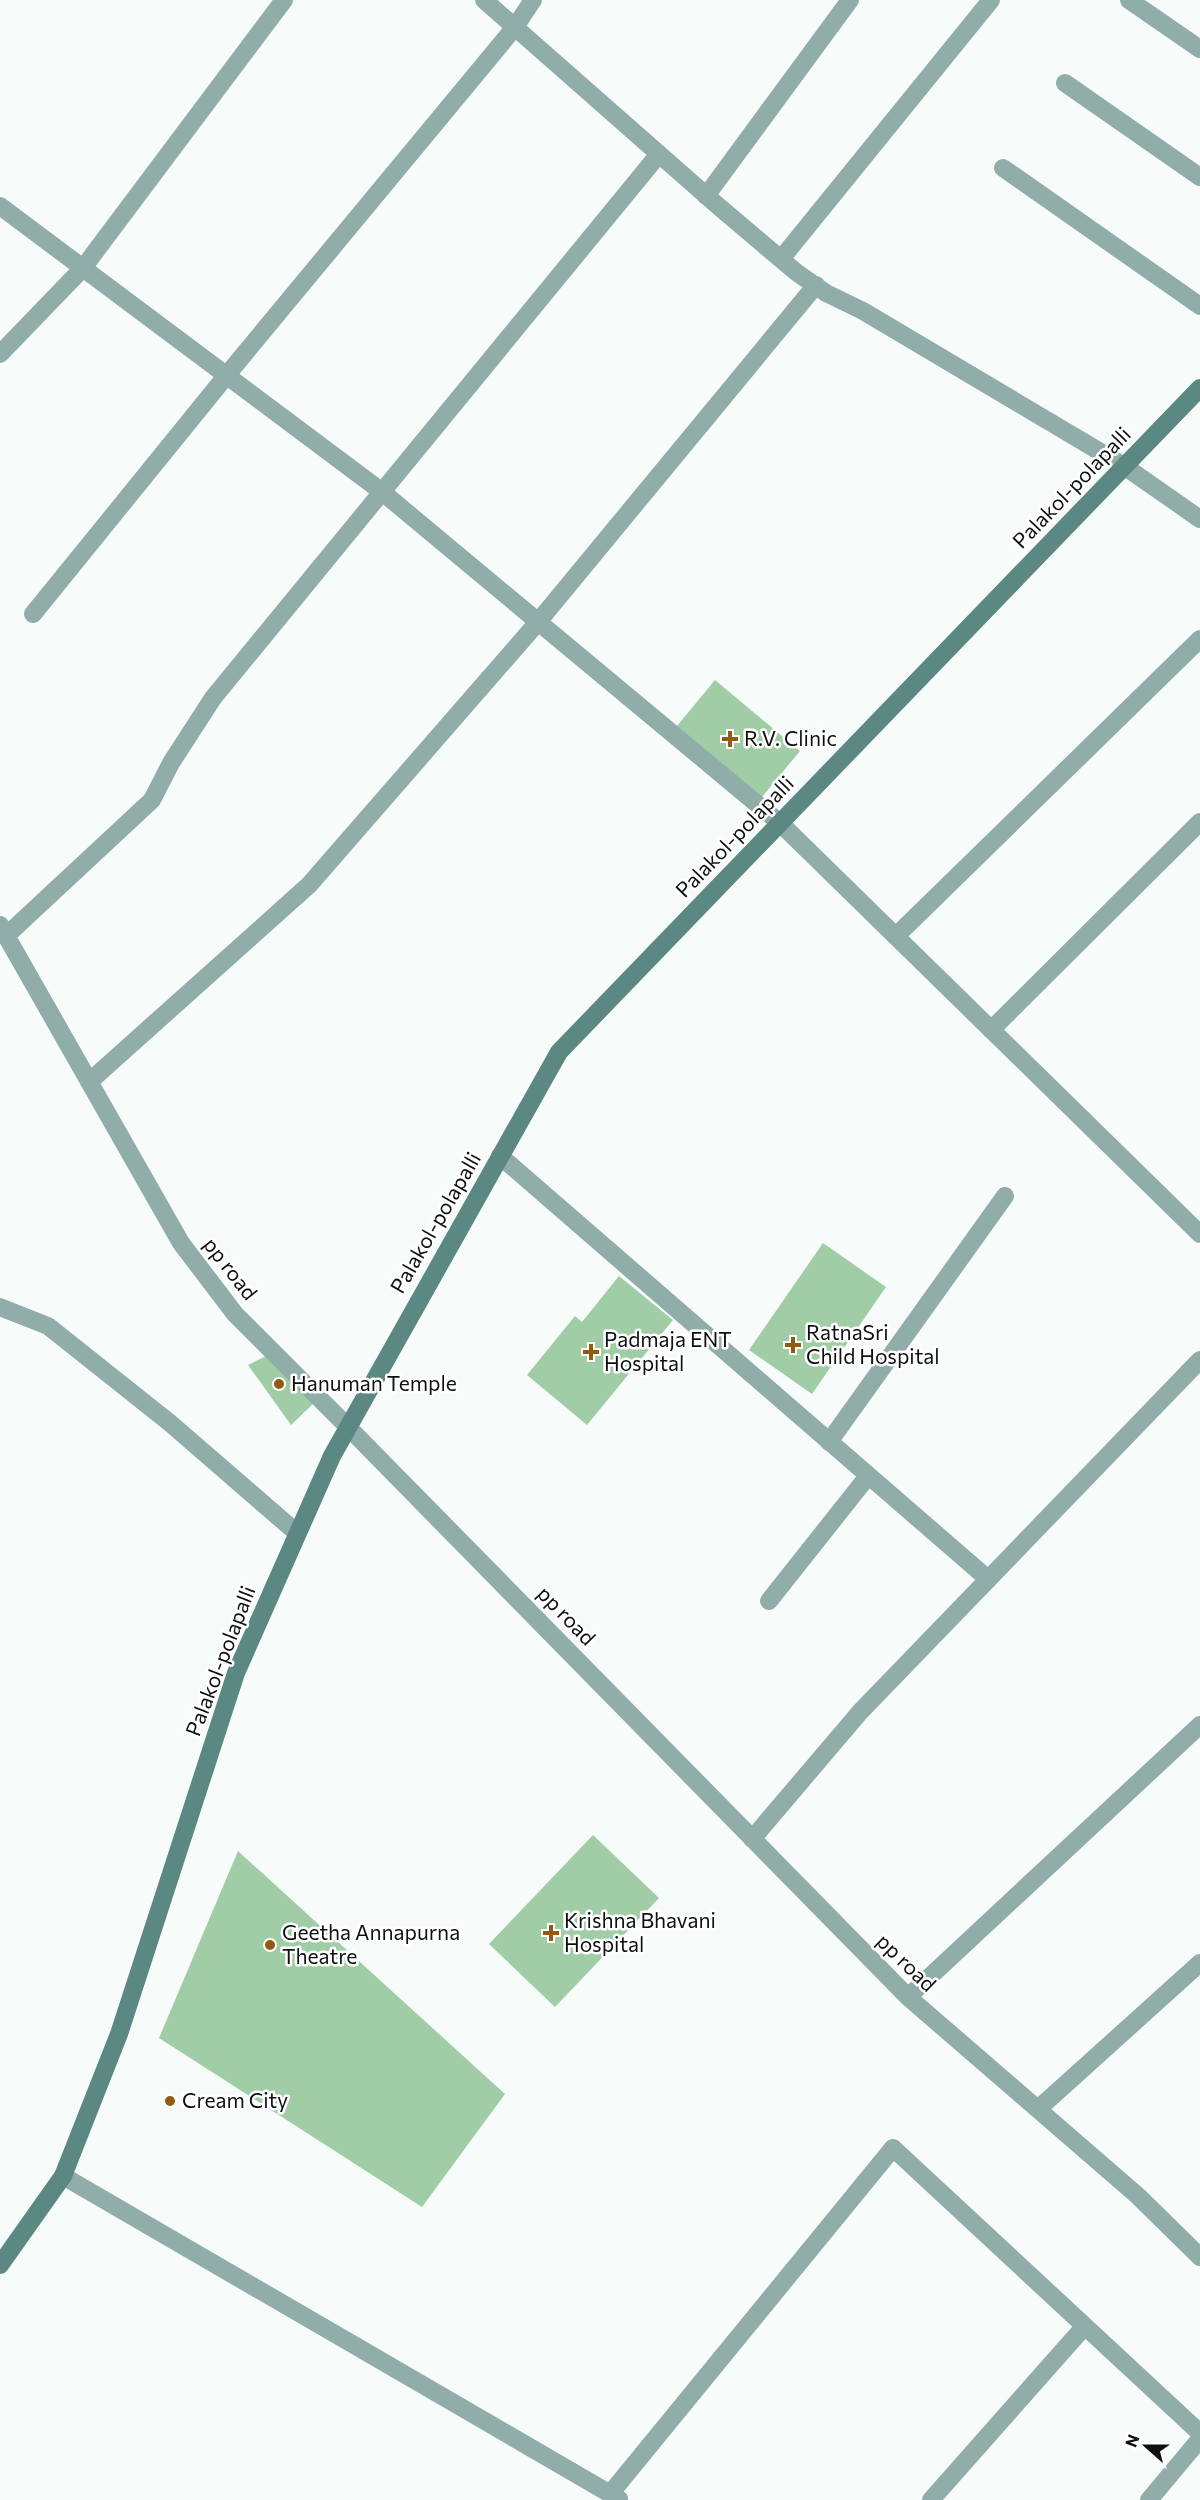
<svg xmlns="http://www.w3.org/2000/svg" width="1200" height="2500" font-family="Commissioner,sans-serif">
	<rect width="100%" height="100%" fill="#f7fcfa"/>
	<!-- building -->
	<path fill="#a0cda6" d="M715 680 800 751 762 797 677 726Z
		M823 1243 886 1287 812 1394 749 1350Z
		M619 1276 673 1320 587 1425 527 1375 575 1316 582 1322Z
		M268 1355 314 1403 291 1425 248 1365Z
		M593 1835 659 1898 555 2007 489 1944Z
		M238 1851 505 2094 422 2207 159 2038Z"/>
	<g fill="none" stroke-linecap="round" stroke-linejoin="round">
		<!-- street -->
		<path stroke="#90adaa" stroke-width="18" d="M484 0 717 205 796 272 826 293 863 311 1124 466 1200 519
			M1129 0 1200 49
			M1065 83 1200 177
			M1003 168 1200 306
			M706 196 850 0
			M0 206 381 491 780 823 1200 1234
			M781 259 991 0
			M0 354 83 268 284 0
			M33 614 226 376 515 27 533 0
			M0 925 181 1243 235 1314 348 1427 908 1997 1138 2196 1200 2257
			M6 936 152 800 171 763 213 698 659 154
			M896 936 1200 639
			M991 1030 1200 822
			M89 1082 309 885 538 622 816 285
			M500 1156 988 1579
			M0 1307 48 1326 170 1423 297 1533
			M829 1442 1005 1196
			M769 1601 868 1476
			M752 1839 860 1712 1200 1360
			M908 1997 1200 1725
			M1038 2109 1200 1963
			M63 2176 619 2499
			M610 2494 893 2148 1200 2433
			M931 2500 1084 2327
			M1149 2500 1200 2439"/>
		<!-- secondary -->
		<path stroke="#5c8884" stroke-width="18" d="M0 2265 63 2176 119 2034 236 1673 332 1456 559 1052 1200 388"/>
	</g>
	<!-- markers -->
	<g fill="#925b12" stroke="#fff" stroke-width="2">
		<path d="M727 730h6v6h6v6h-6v6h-6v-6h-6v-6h6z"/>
		<path d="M790 1336h6v6h6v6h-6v6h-6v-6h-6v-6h6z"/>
		<path d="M588 1343h6v6h6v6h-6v6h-6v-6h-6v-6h6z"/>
		<circle cx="279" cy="1384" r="6"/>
		<path d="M548 1924h6v6h6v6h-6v6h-6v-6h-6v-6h6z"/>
		<circle cx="270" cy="1945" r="6"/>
		<circle cx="170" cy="2101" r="6"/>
	</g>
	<g text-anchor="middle" stroke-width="5" stroke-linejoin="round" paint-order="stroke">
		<!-- street labels -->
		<g font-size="21" fill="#0e100f" stroke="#fff">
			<text transform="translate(1072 488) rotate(-46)" y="7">Palakol-polapalli</text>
			<text transform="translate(735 837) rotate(-46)" y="7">Palakol-polapalli</text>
			<text transform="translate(436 1223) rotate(-60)" y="7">Palakol-polapalli</text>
			<text transform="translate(230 1269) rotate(52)" y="7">pp road</text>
			<text transform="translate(566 1616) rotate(46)" y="7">pp road</text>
			<text transform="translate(221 1661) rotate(-69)" y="7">Palakol-polapalli</text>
			<text transform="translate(906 1963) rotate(44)" y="7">pp road</text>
		</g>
		<!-- poi labels -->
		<g font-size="21" fill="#0e100f" stroke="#fff" text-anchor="start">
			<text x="744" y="746">R.V. Clinic</text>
			<text x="806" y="1340">RatnaSri<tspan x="806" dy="24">Child Hospital</tspan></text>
			<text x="604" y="1347">Padmaja ENT<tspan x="604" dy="24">Hospital</tspan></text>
			<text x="291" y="1391">Hanuman Temple</text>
			<text x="564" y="1928">Krishna Bhavani<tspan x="564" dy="24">Hospital</tspan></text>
			<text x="282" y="1940">Geetha Annapurna<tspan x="282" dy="24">Theatre</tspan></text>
			<text x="182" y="2108">Cream City</text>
		</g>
	</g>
	<!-- north arrow -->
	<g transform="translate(1146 2446) rotate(291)" stroke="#ffffff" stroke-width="4.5" paint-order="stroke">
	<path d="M0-4.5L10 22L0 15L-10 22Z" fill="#0e100f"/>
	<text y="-9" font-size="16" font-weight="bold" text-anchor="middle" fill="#0e100f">N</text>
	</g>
</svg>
